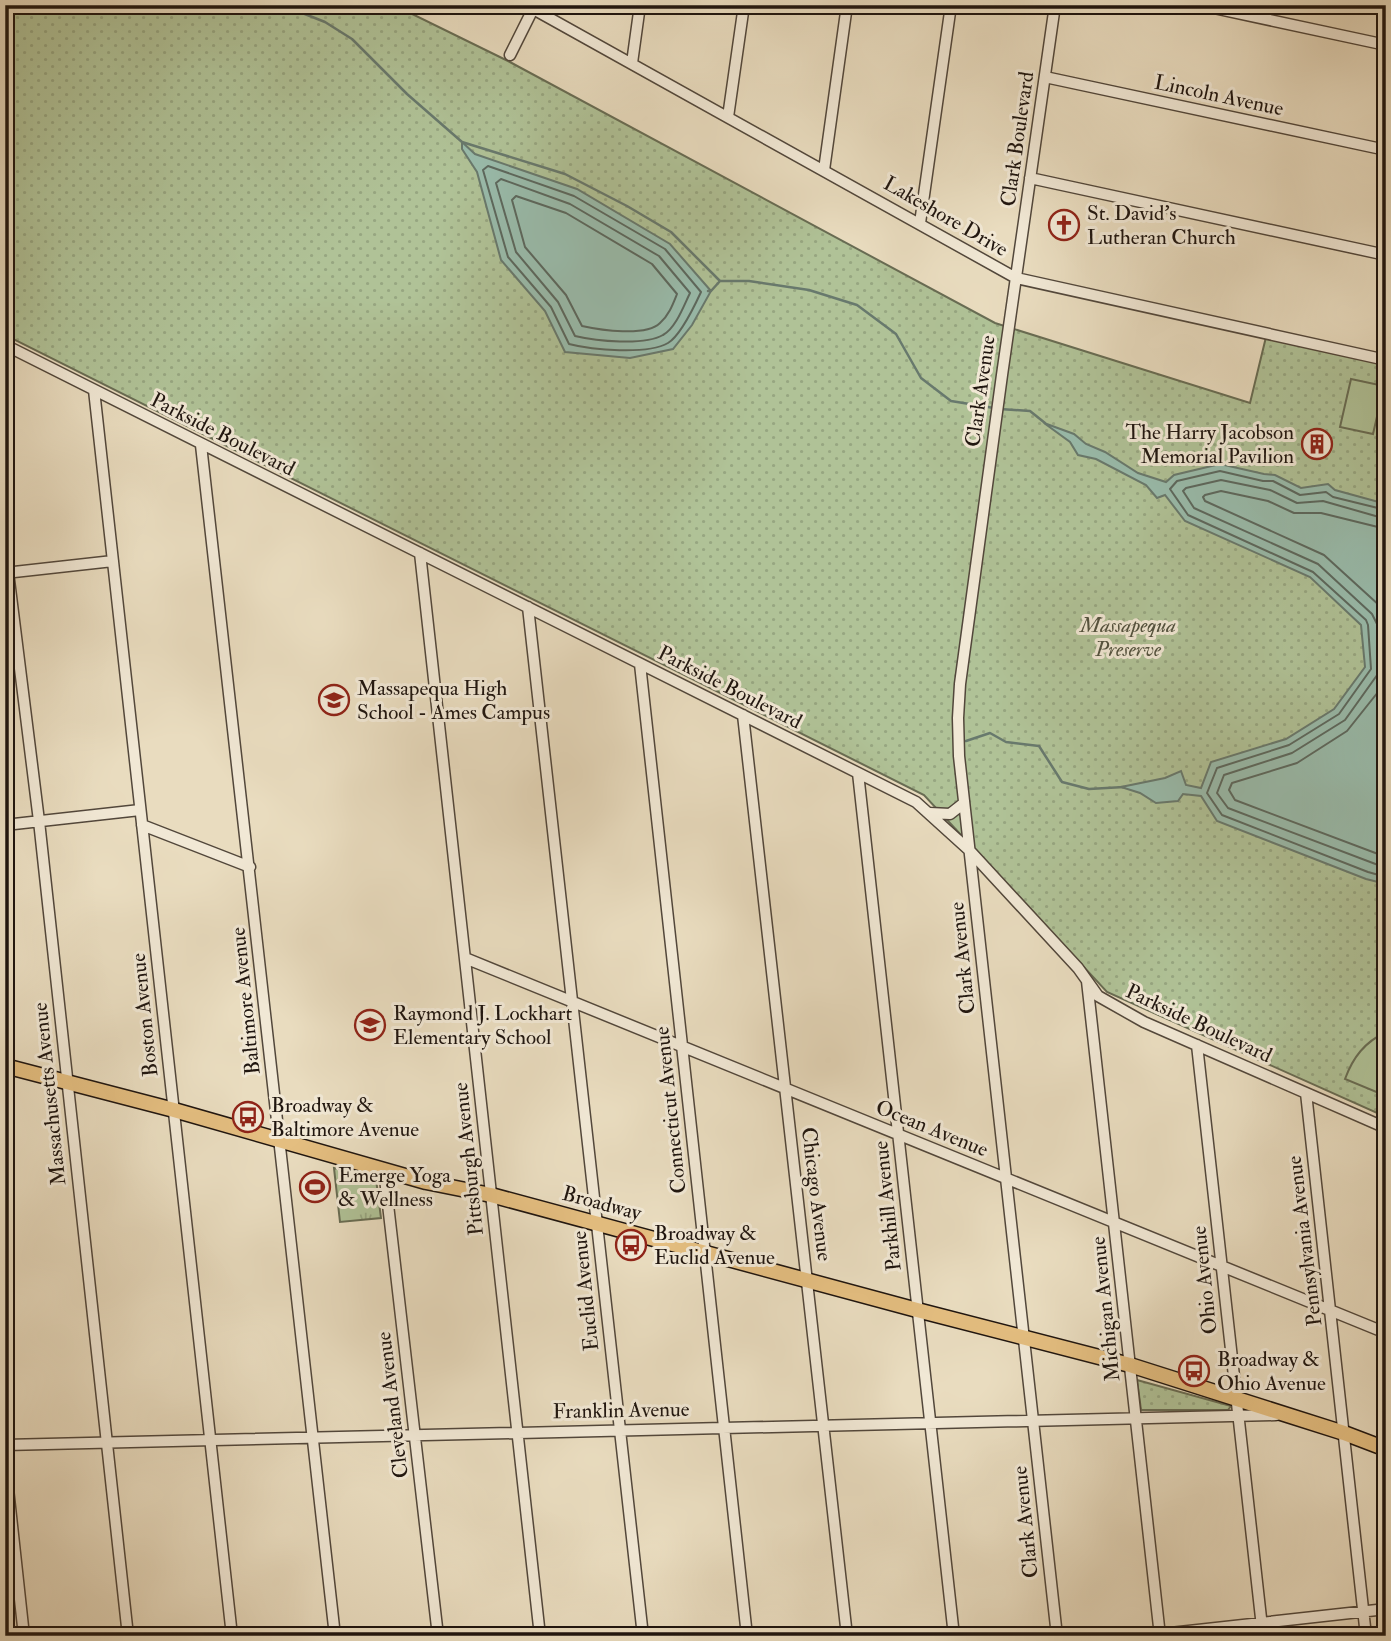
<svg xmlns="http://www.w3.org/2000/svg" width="1391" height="1641" font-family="'IM FELL Double Pica',serif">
	<defs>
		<pattern id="grass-tufts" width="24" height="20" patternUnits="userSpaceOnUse" patternTransform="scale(1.75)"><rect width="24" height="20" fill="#b0c297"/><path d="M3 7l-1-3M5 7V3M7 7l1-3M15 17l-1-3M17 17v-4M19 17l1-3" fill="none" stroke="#97a681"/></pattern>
		<pattern id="park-dots" width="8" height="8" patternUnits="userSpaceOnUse" patternTransform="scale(1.75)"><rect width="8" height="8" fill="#b0c297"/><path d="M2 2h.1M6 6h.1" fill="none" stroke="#97a681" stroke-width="1.8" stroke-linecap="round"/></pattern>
	</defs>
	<rect width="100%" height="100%" fill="#e9dcbf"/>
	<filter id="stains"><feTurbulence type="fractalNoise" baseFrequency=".00286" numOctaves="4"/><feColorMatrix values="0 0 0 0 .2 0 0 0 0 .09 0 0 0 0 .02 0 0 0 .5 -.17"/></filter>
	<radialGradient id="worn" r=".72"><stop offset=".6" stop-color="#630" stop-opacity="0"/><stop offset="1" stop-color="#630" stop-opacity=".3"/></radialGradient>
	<!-- grass -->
	<path fill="url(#grass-tufts)" stroke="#686c53" stroke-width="2" d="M334 1168 376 1179 381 1218 340 1222Z"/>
	<!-- park -->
	<path fill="url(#park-dots)" stroke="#686c53" stroke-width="2" d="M5 5 396 6 508 61 995 323 1250 403 1266 337 1386 364V1117L1107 992 924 795 5 335Z
		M1137 1380 1231 1406 1228 1410H1141Z"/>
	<!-- pitch -->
	<path fill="#b0c297" stroke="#686c53" stroke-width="2" d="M1351 379 1384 386 1373 434 1340 427Z
		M1386 1032V1096L1345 1079C1353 1057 1365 1042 1386 1032Z"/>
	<!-- water -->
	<path fill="#99bcac" stroke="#68796d" stroke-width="2" d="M462 142 475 154 577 189 670 244 711 291 692 325 673 349 630 358 565 352 545 311 501 260 477 172 462 149Z
		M1044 423 1074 434 1086 444 1105 452 1138 473 1166 482 1174 475 1220 464 1264 474 1275 475 1301 488 1328 484 1335 490 1386 504V884L1366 879 1217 821 1201 796 1183 794 1178 801 1156 803 1140 793 1121 787 1165 778 1181 771 1186 785 1201 788 1211 762 1286 739 1334 709 1365 667 1361 625 1310 577 1185 521 1165 495 1157 498 1146 485 1096 459 1078 455 1070 442Z"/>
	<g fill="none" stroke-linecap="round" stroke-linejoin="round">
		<!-- shore -->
		<path stroke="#5c685e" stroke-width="2" d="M488 166 574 196 665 249 701 292C695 305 680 336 668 343 647 355 592 350 569 344L551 307 508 257 483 170Z
			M501 179 570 204 659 256 690 293C684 305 676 328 663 335 644 346 596 341 575 336L558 302 516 252 496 183Z
			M516 196 566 213 652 264 677 294C673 304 669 315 660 323 646 337 600 330 582 326L566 295 525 247 512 200Z
			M1386 510 1333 497 1326 492 1300 495 1273 481H1263L1220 471 1177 481 1170 489 1188 515 1313 572 1366 620 1368 625 1371 669 1339 714 1289 745 1217 768 1207 793 1222 815 1368 872 1386 877
			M1386 519 1323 501 1297 503 1270 490 1221 480 1186 488 1183 491 1194 508 1318 564 1372 614 1377 624 1380 671 1345 720 1292 753 1224 775 1217 793 1228 808 1386 868
			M1386 529 1321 513H1294L1268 501 1221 491 1205 495 1203 497 1205 501 1324 555 1380 606 1386 616
			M1386 682 1347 731 1297 763 1232 783 1229 790 1235 800 1386 857"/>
		<!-- stream -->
		<path stroke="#68796d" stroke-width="2.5" d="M282 5 325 22 352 39 407 94 462 142 565 174 627 206 671 232 720 281H749L809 290 857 305 896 334 921 378 951 401 994 408
			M708 291H711L720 281
			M1000 409 1030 411 1045 423
			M966 741 990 733 1006 742 1039 746 1062 782 1089 789 1124 787"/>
		<!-- minor casing -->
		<g stroke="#52473b" stroke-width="13">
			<path id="minor" d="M526 5 1016 278 1386 360
				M1055 5 1002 375 960 684 958 718 959 756 1057 1636
				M1200 5 1386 45
				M510 55 535 5
				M632 63 640 5
				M1045 77 1386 150
				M728 117 744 5
				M824 170 847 5
				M1030 178 1386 255
				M920 223 951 5
				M5 345 916 802 969 850 1078 968 1098 996 1144 1022 1386 1128
				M94 390 232 1636
				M201 445 335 1636
				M5 548 39 821 128 1636
				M420 553 540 1636
				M5 573 113 561
				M528 607 643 1636
				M640 664 747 1636
				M743 715 847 1636
				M858 773 954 1636
				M930 813 950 814 964 803
				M5 825 140 810
				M142 825 250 867
				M465 958 1386 1333
				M1087 981 1160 1636
				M1197 1045 1263 1636
				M1306 1093 1366 1636
				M384 1170 438 1636
				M5 1445 1276 1415
				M5 1461 24 1636
				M1143 1636 1386 1609"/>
		</g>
		<!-- major casing -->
		<g stroke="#1f150f" stroke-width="17">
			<path id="major" d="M5 1066 174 1110 426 1182 491 1195 917 1310 1130 1365 1344 1433 1386 1449"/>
		</g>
		<!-- minor -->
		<use href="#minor" stroke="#f1e8d5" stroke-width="10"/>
		<!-- major -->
		<use href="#major" stroke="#e4be80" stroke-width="14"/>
	</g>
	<!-- icons -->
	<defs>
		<g id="church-ring" transform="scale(1.575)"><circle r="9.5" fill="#f1e8d5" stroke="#8f2418" stroke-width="1.5"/><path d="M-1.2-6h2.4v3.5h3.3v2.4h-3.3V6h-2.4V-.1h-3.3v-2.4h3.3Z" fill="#8f2418"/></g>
		<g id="building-ring" transform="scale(1.575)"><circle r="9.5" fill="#f1e8d5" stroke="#8f2418" stroke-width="1.5"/><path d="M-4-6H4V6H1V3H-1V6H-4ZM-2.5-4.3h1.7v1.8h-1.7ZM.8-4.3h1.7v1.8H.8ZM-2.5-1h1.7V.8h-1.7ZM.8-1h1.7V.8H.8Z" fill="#8f2418"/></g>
		<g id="school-ring" transform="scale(1.575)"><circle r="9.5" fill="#f1e8d5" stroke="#8f2418" stroke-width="1.5"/><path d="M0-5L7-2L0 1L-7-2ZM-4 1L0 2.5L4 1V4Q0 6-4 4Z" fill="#8f2418"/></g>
		<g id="bus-ring" transform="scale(1.575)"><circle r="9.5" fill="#f1e8d5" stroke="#8f2418" stroke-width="1.5"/><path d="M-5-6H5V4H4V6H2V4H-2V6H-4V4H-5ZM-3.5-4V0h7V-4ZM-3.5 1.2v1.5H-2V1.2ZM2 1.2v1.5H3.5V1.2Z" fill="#8f2418"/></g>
		<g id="stadium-ring" transform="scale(1.575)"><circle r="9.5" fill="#f1e8d5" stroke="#8f2418" stroke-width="1.5"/><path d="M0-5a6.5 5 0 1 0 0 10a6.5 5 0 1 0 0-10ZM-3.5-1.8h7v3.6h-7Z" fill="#8f2418"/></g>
	</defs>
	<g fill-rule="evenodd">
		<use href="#church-ring" x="1064" y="225"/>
		<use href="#building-ring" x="1317" y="444"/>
		<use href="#school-ring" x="334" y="700"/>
		<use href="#school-ring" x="370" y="1025"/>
		<use href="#bus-ring" x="248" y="1117"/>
		<use href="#stadium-ring" x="315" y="1187"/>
		<use href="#bus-ring" x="631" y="1245"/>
		<use href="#bus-ring" x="1194" y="1371"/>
	</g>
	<g text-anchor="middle" stroke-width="6" stroke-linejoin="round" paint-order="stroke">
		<!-- street labels -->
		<g font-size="21" fill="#1f150f" stroke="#f1e8d5">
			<text transform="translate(1219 95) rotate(12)" y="7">Lincoln Avenue</text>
			<text transform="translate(1017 139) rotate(-82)" y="7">Clark Boulevard</text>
			<text transform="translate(946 216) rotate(30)" y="7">Lakeshore Drive</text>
			<text transform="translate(980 391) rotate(-82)" y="7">Clark Avenue</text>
			<text transform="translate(223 434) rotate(27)" y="7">Parkside Boulevard</text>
			<text transform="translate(730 687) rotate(27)" y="7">Parkside Boulevard</text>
			<text transform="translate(962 958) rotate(-96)" y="7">Clark Avenue</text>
			<text transform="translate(245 1001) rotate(-96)" y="7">Baltimore Avenue</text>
			<text transform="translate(144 1015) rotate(-96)" y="7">Boston Avenue</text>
			<text transform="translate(1199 1023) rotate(25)" y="7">Parkside Boulevard</text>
			<text transform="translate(49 1094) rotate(-96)" y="7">Massachusetts Avenue</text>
			<text transform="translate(670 1110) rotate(-96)" y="7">Connecticut Avenue</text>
			<text transform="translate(932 1128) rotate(22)" y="7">Ocean Avenue</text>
			<text transform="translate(468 1159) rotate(-96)" y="7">Pittsburgh Avenue</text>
			<text transform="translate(817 1194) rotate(83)" y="7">Chicago Avenue</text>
			<text transform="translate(602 1203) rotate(15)" y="7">Broadway</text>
			<text transform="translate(887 1206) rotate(-96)" y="7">Parkhill Avenue</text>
			<text transform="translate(1304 1241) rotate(-97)" y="7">Pennsylvania Avenue</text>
			<text transform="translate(1204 1280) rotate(-96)" y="7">Ohio Avenue</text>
			<text transform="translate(585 1291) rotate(-96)" y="7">Euclid Avenue</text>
			<text transform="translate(1105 1309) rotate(-96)" y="7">Michigan Avenue</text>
			<text transform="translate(392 1405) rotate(-97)" y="7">Cleveland Avenue</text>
			<text transform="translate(621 1410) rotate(-1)" y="7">Franklin Avenue</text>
			<text transform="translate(1025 1522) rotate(-96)" y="7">Clark Avenue</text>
		</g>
		<!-- poi labels -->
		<g font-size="21" fill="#1f150f" stroke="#f1e8d5" text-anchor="start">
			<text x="1087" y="220">St. David's<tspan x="1087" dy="24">Lutheran Church</tspan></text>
			<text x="1294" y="439" text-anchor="end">The Harry Jacobson<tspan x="1294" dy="24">Memorial Pavilion</tspan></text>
			<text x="357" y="695">Massapequa High<tspan x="357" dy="24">School - Ames Campus</tspan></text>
			<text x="393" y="1020">Raymond J. Lockhart<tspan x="393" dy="24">Elementary School</tspan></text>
			<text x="271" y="1112">Broadway &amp;<tspan x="271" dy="24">Baltimore Avenue</tspan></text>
			<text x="338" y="1182">Emerge Yoga<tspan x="338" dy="24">&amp; Wellness</tspan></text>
			<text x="654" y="1240">Broadway &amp;<tspan x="654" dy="24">Euclid Avenue</tspan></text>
			<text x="1217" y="1366">Broadway &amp;<tspan x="1217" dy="24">Ohio Avenue</tspan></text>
		</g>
		<!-- park labels -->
		<g font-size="21" font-style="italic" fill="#52523f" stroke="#f1e8d5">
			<text x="1128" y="632">Massapequa<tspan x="1128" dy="24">Preserve</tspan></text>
		</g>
	</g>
	<!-- margin -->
	<rect width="1391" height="1641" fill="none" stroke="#e9dcbf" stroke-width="28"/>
	<rect x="7" y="7" width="1377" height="1627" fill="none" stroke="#1f150f" stroke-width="3.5"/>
	<rect x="14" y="14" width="1363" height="1613" fill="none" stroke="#1f150f" stroke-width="2"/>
	<rect width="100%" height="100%" filter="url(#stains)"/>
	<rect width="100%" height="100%" fill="url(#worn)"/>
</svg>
